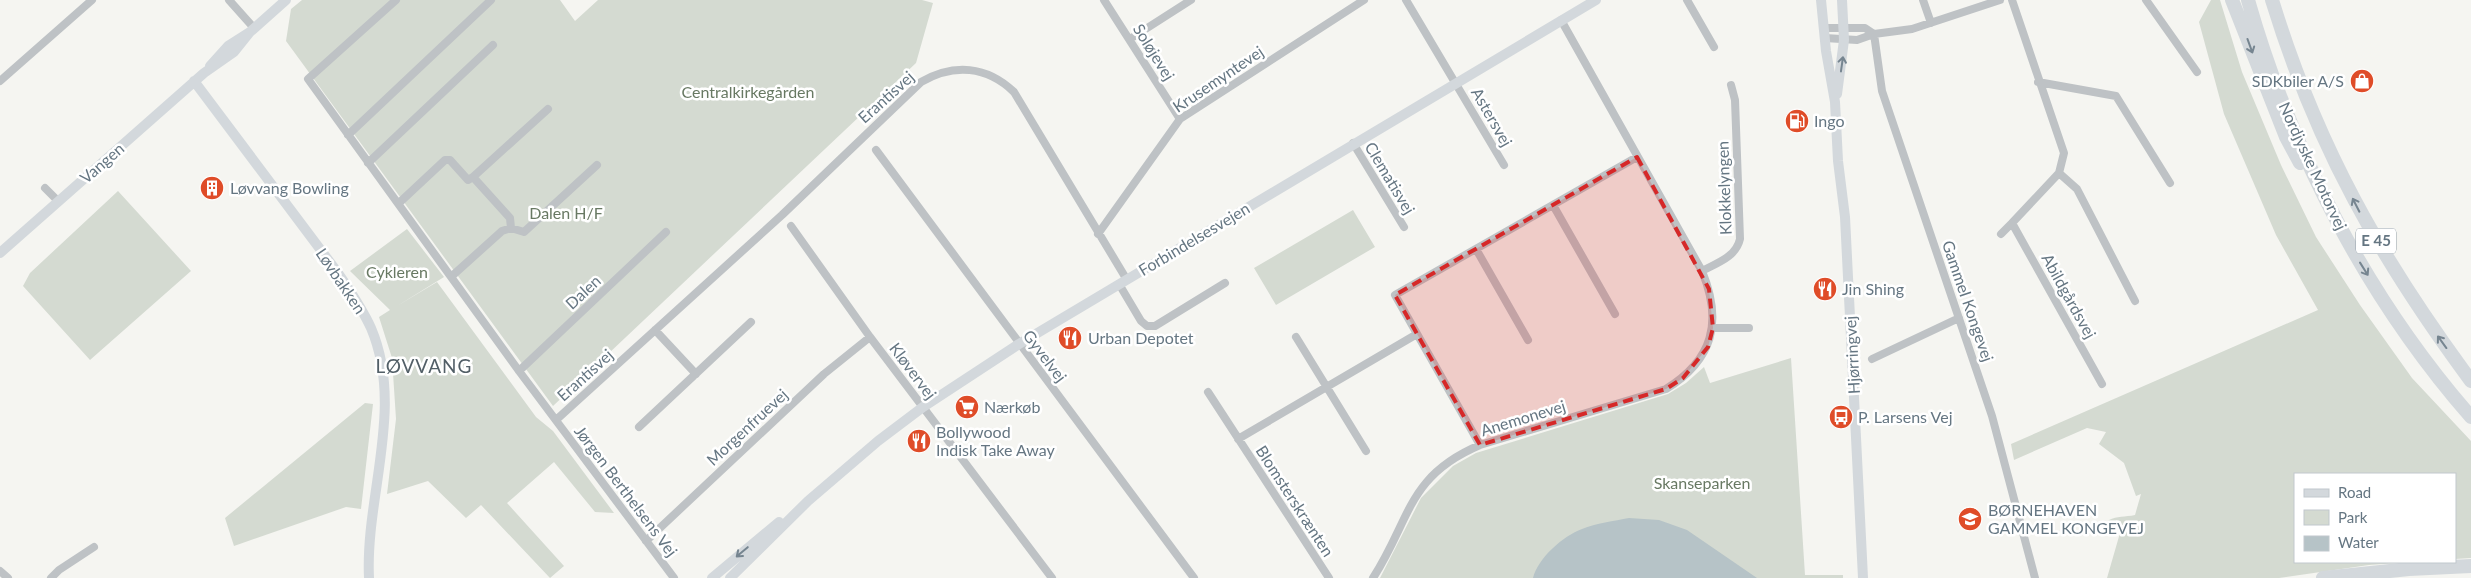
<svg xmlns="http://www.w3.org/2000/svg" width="2471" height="578" font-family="Lato,sans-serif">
	<rect width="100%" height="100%" fill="#f5f5f1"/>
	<!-- green -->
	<path fill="#d4dad1" d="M302 0H560L575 21 598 0H922L933 3 916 63 553 406 286 41 291 9Z
		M2211 0H2220L2242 72 2281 165 2316 237 2360 305 2412 378 2471 441V558L2455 559V474H2295V562H2412L2369 565 2279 578H2107L2122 526 2106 524 2109 520C2117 516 2125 517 2135 515L2141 494 2136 496 2124 463 2099 444 2106 432 2087 428 2014 460 2011 444 2318 310 2276 235 2224 114 2199 22Z
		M118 191 191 271 90 360 23 286 30 273Z
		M1353 210 1375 247 1276 305 1254 268Z
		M407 229 444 277 397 306 437 282 536 417 553 431 614 513 595 512 554 462 507 503 564 566 550 578 481 505 466 518 428 481 387 494 396 419 392 358 379 317 390 310 350 271Z
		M1791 358 1805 575H1843V578H1380L1421 498 1453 466 1476 453 1668 394 1686 383 1704 367 1710 383Z
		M365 403 373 404 361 509 346 507 234 546 225 518Z"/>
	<!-- water -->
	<path fill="#b6c3c7" d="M1629 518 1659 520 1687 530 1757 578H1533C1538 558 1563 536 1582 529 1596 523 1614 521 1629 518Z"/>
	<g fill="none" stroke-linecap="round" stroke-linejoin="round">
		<!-- street -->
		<path stroke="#bec2c5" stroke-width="8" d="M229 0 254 28
			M396 0 308 79 519 371 674 578
			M1104 0 1180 119
			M1406 0 1504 165
			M1687 0 1714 47
			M1923 0 1931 23
			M2012 0 2064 153 2059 173 2012 223 2102 384
			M2146 0 2197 72
			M1824 28H1865L1874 34
			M1874 34 1882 91 1992 416 2035 578
			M1825 38 1857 40 1874 34 1912 29 2000 0
			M1130 39 1191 0
			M0 81 92 0
			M2038 82 2116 96 2170 183
			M348 135 491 0
			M1353 143 1404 227
			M876 150 1194 578
			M368 163 493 45
			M2059 173 2077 189 2135 301
			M473 177 510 218 511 228 524 232 597 165
			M45 188 58 201
			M399 203 445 160H450L468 180 473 177 548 109
			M1553 205 1615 314
			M791 226 870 337 1052 578
			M1098 234 1180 119 1364 0
			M2001 234 2012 223
			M1476 249 1528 340
			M1702 271C1717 263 1736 257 1740 239L1735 100 1731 85
			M452 276 502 231 511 228
			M1119 284 1141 321 1147 326H1155L1225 283
			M1713 328H1749
			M655 330 696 374
			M1296 337 1366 451
			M1872 359 1959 318
			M519 371 666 232
			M1208 392 1329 578
			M556 420 782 215 921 82C954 63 987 66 1014 92L1127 280
			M639 427 751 322
			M1238 439 1417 334
			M1480 445 1395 295 1637 157
			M646 541 824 374 870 337
			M0 571 8 578
			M51 578 59 570 94 547
			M1373 578C1411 519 1407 476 1480 445L1666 389C1713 360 1723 322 1702 271L1561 20"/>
		<!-- secondary -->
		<path stroke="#d3d8dc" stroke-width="10" d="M1821 0 1826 51 1835 102 1838 161 1845 217 1863 578
			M210 66 228 46 250 32 286 0
			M194 81 338 273C350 291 362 308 371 328 405 408 365 496 369 578
			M1837 94 1844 40 1842 0
			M0 253 204 73 234 52 250 32
			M712 578 779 522
			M730 578 808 501 878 441 923 407 1019 344 1596 0"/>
		<!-- highway -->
		<path stroke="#d3d8dc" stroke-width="14" d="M2232 0 2286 137 2300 163
			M2248 0C2291 151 2367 298 2471 417
			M2272 0C2317 147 2380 258 2471 381
			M2323 578 2409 569 2471 566"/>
	</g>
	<!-- one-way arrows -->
	<defs><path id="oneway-shaft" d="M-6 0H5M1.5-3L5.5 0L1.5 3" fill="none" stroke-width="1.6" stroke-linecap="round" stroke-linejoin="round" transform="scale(1.25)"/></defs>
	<g stroke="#768590">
		<use href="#oneway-shaft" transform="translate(2250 46) rotate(70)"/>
		<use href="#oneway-shaft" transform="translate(1842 64) rotate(-82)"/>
		<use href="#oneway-shaft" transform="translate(2356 205) rotate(-117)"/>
		<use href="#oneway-shaft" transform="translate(2364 269) rotate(58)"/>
		<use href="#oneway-shaft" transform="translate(2442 342) rotate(-126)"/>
		<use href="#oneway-shaft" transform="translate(742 552) rotate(140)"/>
	</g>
	<!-- marked area -->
	<path fill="#d62828" fill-opacity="0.2" stroke="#d62828" stroke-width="4" stroke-dasharray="10 6" stroke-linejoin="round" d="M1637 157 1709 289 1713 328 1708 347 1683 378 1666 389 1480 445 1395 295Z"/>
	<!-- icons -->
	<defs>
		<g id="shop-disc" transform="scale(1.25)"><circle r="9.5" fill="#df4c28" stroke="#fff"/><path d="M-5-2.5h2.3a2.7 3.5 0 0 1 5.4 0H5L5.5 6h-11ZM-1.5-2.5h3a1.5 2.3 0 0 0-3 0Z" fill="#fff"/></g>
		<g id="fuel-disc" transform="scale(1.25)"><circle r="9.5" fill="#df4c28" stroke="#fff"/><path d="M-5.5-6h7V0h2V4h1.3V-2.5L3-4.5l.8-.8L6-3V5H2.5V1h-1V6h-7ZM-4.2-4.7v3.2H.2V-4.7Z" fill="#fff"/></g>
		<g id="building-disc" transform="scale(1.25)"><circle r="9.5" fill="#df4c28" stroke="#fff"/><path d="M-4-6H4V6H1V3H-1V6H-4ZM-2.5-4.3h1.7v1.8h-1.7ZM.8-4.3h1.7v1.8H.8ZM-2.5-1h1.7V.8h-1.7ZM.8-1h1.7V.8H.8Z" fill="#fff"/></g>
		<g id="restaurant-disc" transform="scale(1.25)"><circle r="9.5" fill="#df4c28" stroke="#fff"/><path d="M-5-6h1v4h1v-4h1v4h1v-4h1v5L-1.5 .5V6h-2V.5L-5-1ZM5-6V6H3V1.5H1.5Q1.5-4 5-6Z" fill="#fff"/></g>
		<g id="supermarket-disc" transform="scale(1.25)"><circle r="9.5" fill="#df4c28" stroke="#fff"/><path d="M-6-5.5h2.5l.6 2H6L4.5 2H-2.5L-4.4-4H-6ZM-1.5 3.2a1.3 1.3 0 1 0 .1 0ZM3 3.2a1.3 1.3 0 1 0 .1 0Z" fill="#fff"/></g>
		<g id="bus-disc" transform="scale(1.25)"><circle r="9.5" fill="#df4c28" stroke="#fff"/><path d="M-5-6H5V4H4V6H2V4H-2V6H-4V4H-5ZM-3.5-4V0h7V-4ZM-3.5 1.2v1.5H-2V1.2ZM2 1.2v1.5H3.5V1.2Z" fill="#fff"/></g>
		<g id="school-disc" transform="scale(1.25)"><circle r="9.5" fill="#df4c28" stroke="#fff"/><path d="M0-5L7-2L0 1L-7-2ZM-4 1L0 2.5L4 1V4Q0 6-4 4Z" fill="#fff"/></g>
	</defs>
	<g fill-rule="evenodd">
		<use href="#shop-disc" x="2362" y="81"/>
		<use href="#fuel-disc" x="1797" y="121"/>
		<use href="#building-disc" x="212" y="188"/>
		<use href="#restaurant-disc" x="1825" y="289"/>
		<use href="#restaurant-disc" x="1070" y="338"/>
		<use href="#supermarket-disc" x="967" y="407"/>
		<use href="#bus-disc" x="1841" y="417"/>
		<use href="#restaurant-disc" x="919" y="441"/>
		<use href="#school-disc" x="1970" y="519"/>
	</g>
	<g text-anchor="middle" stroke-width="5" stroke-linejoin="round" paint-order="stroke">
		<!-- shield labels -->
		<rect fill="#fff" stroke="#939fa8" stroke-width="1" x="2356" y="228.5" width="40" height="25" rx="4"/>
		<g font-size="15" font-weight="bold" fill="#657682">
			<text x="2376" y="246">E 45</text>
		</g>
		<!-- street labels -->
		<g font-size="16" fill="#657682" stroke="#fff">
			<text transform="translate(1154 52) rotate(58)" y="6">Soløjevej</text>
			<text transform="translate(1218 79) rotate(-34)" y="6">Krusemyntevej</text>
			<text transform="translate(886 97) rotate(-42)" y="6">Erantisvej</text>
			<text transform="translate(1492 117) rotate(60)" y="6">Astersvej</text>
			<text transform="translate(102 163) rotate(-41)" y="6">Vangen</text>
			<text transform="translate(2313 166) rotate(65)" y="6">Nordjyske Motorvej</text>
			<text transform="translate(1390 178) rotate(59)" y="6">Clematisvej</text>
			<text transform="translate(1724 188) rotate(-92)" y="6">Klokkelyngen</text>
			<text transform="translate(1194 239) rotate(-31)" y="6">Forbindelsesvejen</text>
			<text transform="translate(341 281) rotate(56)" y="6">Løvbakken</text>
			<text transform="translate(583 292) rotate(-43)" y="6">Dalen</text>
			<text transform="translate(2069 296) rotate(61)" y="6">Abildgårdsvej</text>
			<text transform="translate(1968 301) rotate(71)" y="6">Gammel Kongevej</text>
			<text transform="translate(1852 355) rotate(-93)" y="6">Hjørringvej</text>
			<text transform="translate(1045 356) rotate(53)" y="6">Gyvelvej</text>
			<text transform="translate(913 371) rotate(53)" y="6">Kløvervej</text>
			<text transform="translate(585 375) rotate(-42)" y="6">Erantisvej</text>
			<text transform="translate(1523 418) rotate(-17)" y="6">Anemonevej</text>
			<text transform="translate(747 427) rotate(-43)" y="6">Morgenfruevej</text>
			<text transform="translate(626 491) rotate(53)" y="6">Jørgen Berthelsens Vej</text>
			<text transform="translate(1295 501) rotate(57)" y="6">Blomsterskrænten</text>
		</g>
		<!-- poi labels -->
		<g font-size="16" fill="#657682" stroke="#fff" text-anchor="start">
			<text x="2344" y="87" text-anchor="end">SDKbiler A/S</text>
			<text x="1814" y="127">Ingo</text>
			<text x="230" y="194">Løvvang Bowling</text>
			<text x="1842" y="295">Jin Shing</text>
			<text x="1088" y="344">Urban Depotet</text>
			<text x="984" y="413">Nærkøb</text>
			<text x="1858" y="423">P. Larsens Vej</text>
			<text x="936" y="438">Bollywood<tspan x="936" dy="18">Indisk Take Away</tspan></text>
			<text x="1988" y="516">BØRNEHAVEN<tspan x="1988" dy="18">GAMMEL KONGEVEJ</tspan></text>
		</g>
		<!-- park labels -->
		<g font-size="16" fill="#687963" stroke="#fff">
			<text x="748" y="98">Centralkirkegården</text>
			<text x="566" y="219">Dalen H/F</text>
			<text x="397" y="278">Cykleren</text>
			<text x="1702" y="489">Skanseparken</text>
		</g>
		<!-- quarter labels -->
		<g font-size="19" letter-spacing="1" fill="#525f67" stroke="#fff">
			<text x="424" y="373">LØVVANG</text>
		</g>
	</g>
	<!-- legend -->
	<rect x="2294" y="473" width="162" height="90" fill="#ffffff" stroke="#c1c8cd"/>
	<rect x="2304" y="489" width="25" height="8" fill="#d3d8dc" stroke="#c1c8cd"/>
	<text x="2338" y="498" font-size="15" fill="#657682">Road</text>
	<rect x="2304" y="510" width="25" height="15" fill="#d4dad1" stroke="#c1c8cd"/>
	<text x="2338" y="523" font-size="15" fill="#657682">Park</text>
	<rect x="2304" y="536" width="25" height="15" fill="#b6c3c7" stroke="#c1c8cd"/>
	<text x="2338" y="548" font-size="15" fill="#657682">Water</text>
</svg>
